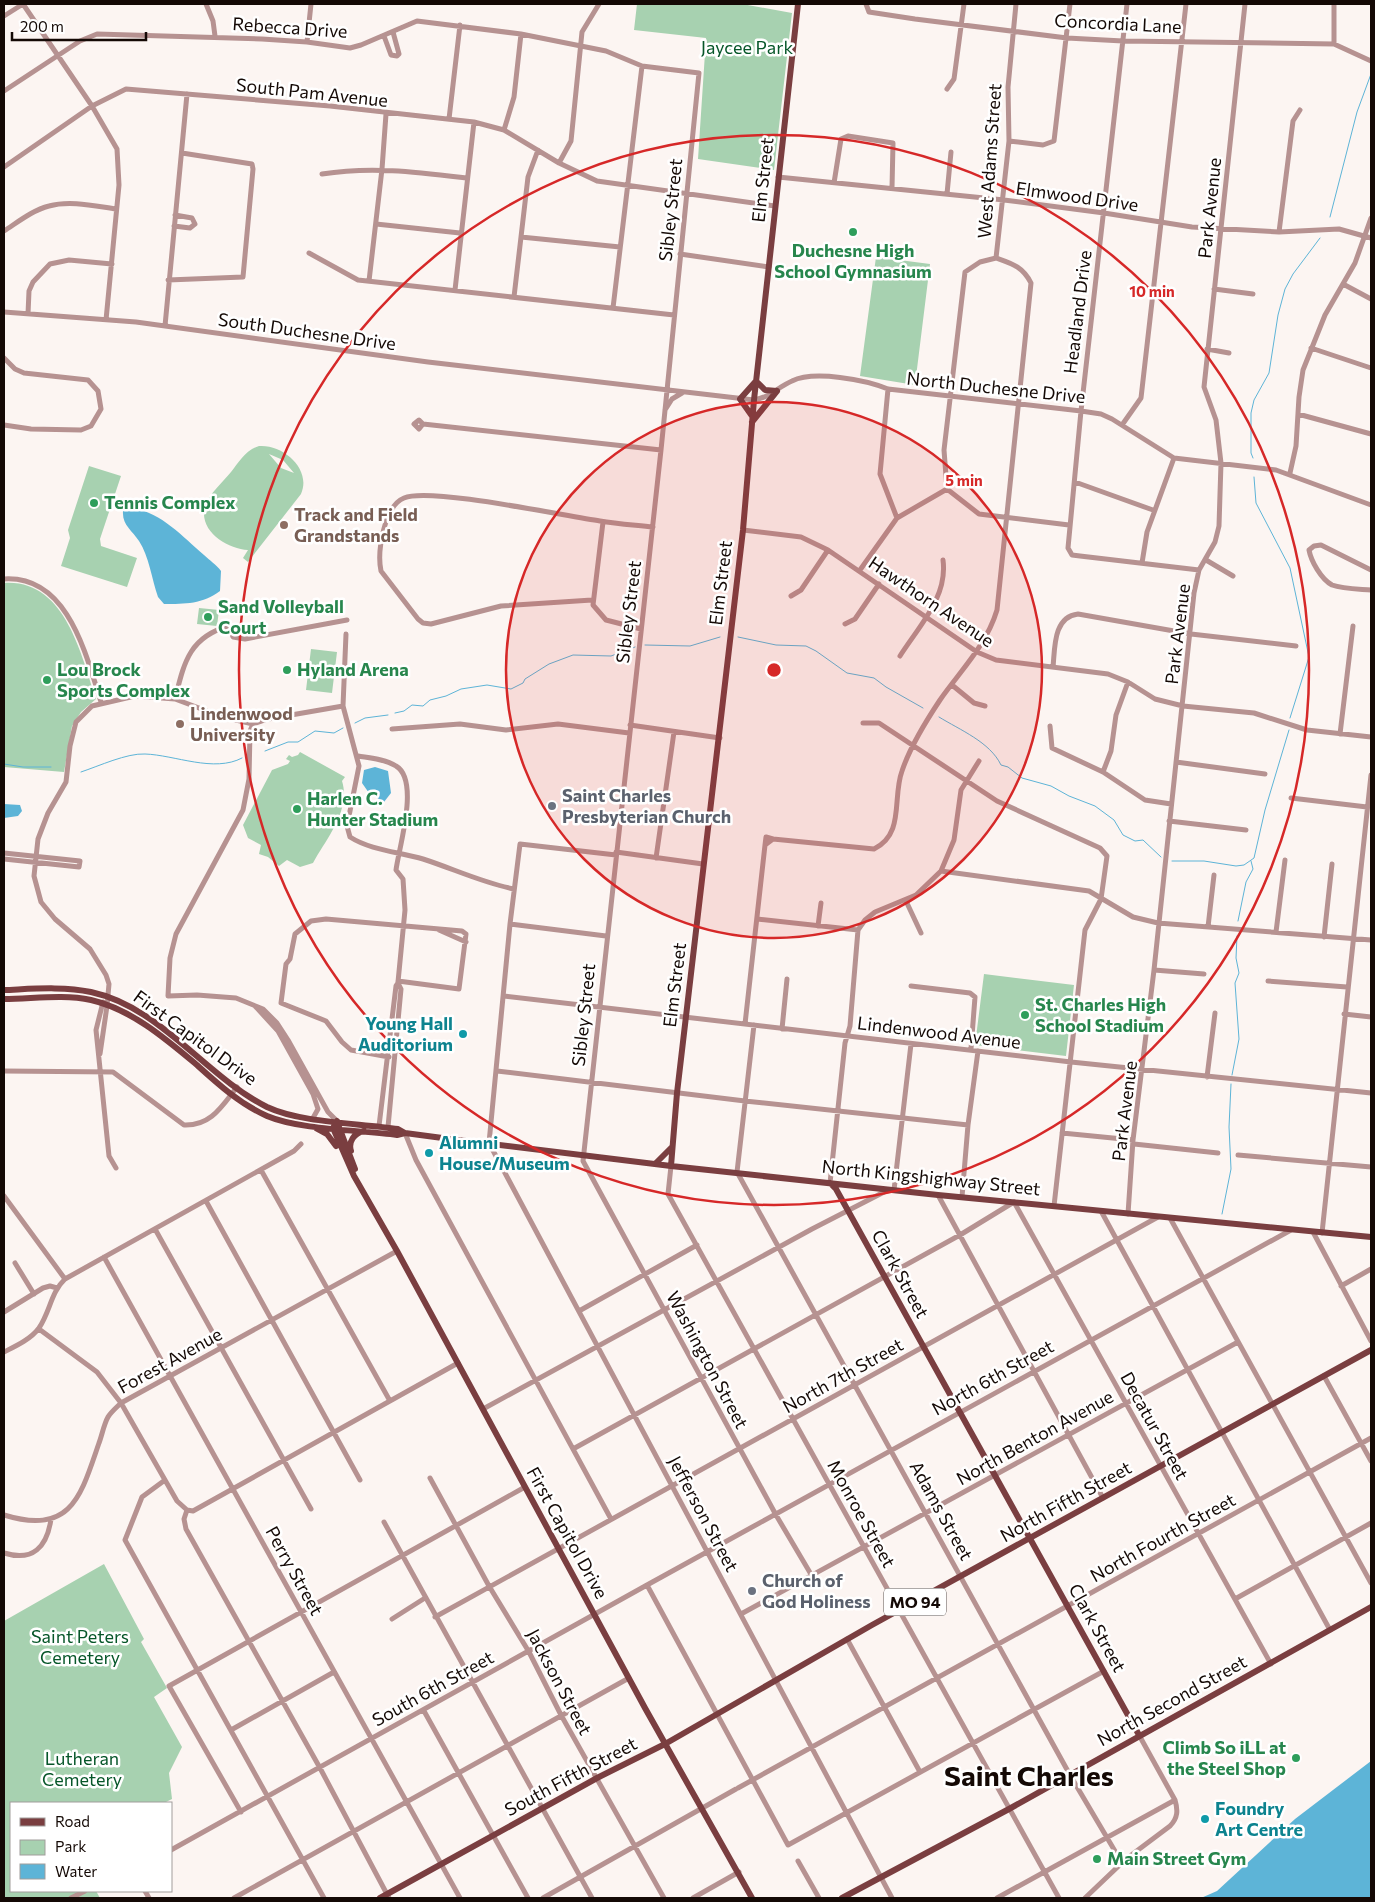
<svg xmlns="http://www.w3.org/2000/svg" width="1375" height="1902" font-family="Commissioner,sans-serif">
	<rect width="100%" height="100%" fill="#fcf5f2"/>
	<!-- green -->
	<path fill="#a7d1b0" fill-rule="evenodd" d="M637 4H742L792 13 774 170 698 159 706 38 634 30Z
		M876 257 930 264 915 385 860 376Z
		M259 446C283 444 312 469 301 494L248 562 243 558 248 550C227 549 198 531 205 506 209 494 223 482 231 472 239 462 246 450 259 446ZM269 454 283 460 294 473 281 468Z
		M89 466 121 476 100 539 101 546 137 558 127 587 61 566 70 538 68 530Z
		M4 583C65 579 81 654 96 699L81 712 72 726 64 772 4 767Z
		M199 608 219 610 217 626 197 624Z
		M311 649 337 652 332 693 306 690Z
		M300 752 345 777 342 781C351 810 327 838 313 863L300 867 287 860 279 866 268 857 259 854 261 845 248 838 243 825 272 770 288 764 290 761 286 759 289 755 292 757 298 755Z
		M984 974 1074 985 1066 1056 975 1045Z
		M104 1564 144 1639 141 1642 167 1688 154 1697 182 1747 169 1773 172 1799 164 1803H11V1891H96L100 1898H4V1621Z"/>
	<!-- water -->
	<path fill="#5db4d7" d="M133 508C162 513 183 537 204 555 210 561 216 564 221 571L220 591C203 604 185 604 164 604L158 597C152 580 149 556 139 541 132 530 122 525 123 511H130Z
		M375 767 388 771 391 793 384 802 369 793 362 783 364 770Z
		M4 804 20 805 22 811 18 816 4 818Z
		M1371 1761V1898H1201L1217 1891 1295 1819Z"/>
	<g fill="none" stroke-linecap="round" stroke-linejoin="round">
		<!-- stream -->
		<path stroke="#5db4d7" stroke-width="1" d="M1330 217 1357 112 1371 74
			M1253 458 1251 453V413L1254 400 1269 373 1278 315 1285 289 1293 274 1320 238
			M1254 477 1256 503 1290 568 1309 657 1290 718
			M738 637 776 645 806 646 816 651 847 673 874 678 886 687 923 708
			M645 645 690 646 720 637
			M395 713 404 711 412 705 423 706 430 700 446 696 461 689 487 685 511 689 523 683 525 679 549 664 573 655 611 656 635 647
			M939 717C960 730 990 742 1001 765L1008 767 1022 778 1051 786 1069 796 1095 806 1114 820 1123 835 1135 841 1143 840 1161 857
			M355 723 365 718 388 715
			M265 751 288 742H298L315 731 334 733 343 728
			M4 764 23 767H51
			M81 772C99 766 127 753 145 754 175 755 214 773 242 758
			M1172 861H1204L1236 866 1244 865 1254 858 1265 810 1289 730
			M1238 921 1246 882 1253 869 1251 861
			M1232 1075 1239 1039 1235 983 1239 973 1236 958 1237 936
			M1222 1214 1231 1169 1229 1127 1231 1084"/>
		<!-- minor -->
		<path stroke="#b69291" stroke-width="5" d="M23 4 92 106 117 149 119 185 106 320
			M206 4 213 21 215 36
			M866 4 869 12 915 19 1067 38 1123 41 1334 44 1371 61
			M1127 4 1081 411 1068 548 1072 555 1080 556 1199 570
			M4 16 23 4
			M384 36 391 55 397 56 399 54 393 32
			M307 42 311 4
			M1334 44V4
			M947 89 954 79 964 4
			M4 91 80 41 97 34 262 39 307 42 350 48 361 45 417 21 521 34 606 51 642 66 699 73 661 450 583 1161 776 1515 812 1576
			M449 119 460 25
			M504 130 514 97 521 34
			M1009 141 1043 145 1054 141 1070 4
			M559 163 571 141 582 32 599 4
			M4 167 92 106 126 89 330 106 474 122 504 130 559 163 597 181 775 206
			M322 174C371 166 417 172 466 178
			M778 177 1004 200 1104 213 1192 227 1279 232 1339 229 1371 238
			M834 183 841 139 848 136 893 143 892 188
			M947 194 951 152
			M376 224 460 233
			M174 226 190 228 195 224 192 218 175 215
			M4 231C18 222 33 210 49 206 70 200 95 206 116 209
			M1279 232 1293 121 1300 110
			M521 237 620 247
			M309 253 358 280 674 315
			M680 254 769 267
			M168 280 243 277 253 169 252 164 182 153
			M369 281 382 169 386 114
			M1343 284 1371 299
			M1214 289 1253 294
			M455 290 474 122
			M514 297 528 177 538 150
			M613 308 642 66
			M4 312 136 322 428 362 754 400C773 396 776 388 792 381 814 370 866 380 888 389L1081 411 1101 414 1112 419 1174 458 1276 470 1371 505
			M28 314 29 291 33 282 50 264 69 260 112 264
			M165 326 187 94
			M1311 348 1371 368
			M1207 349 1229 353
			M4 358 15 369 24 373 88 380 98 391 101 409 91 426 81 430 31 429 4 425
			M888 389 880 474 897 518
			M665 410 672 399 682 393
			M1298 414 1371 434
			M423 424 419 429 414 424 419 420 423 424 661 450
			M1122 425 1141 398 1186 4
			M1290 473 1296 446 1299 397 1303 370 1325 315 1355 263 1371 218
			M1075 482 1153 510
			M947 489 944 450 965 272 980 262 996 258
			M947 489 979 514 1069 525
			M603 522 593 605 606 620 641 629
			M743 530 801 537 828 550 977 652 996 660 1108 674 1128 682 1155 699 1183 706 1254 713 1307 730 1371 737
			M1206 560 1233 576
			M1142 563 1147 532 1174 458
			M860 570 897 518 947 489
			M1371 570 1321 545 1314 546 1309 550C1311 561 1321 579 1332 585 1343 589 1360 589 1371 590
			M4 579C68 575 86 655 101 702
			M791 596 801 590 828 550
			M592 600 501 606 431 624 423 623 418 619 381 571C377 552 384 506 404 498 430 487 564 516 600 521 617 524 635 525 653 527
			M845 624 855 619 879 584
			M346 634 343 706 359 766 347 826 350 837C370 850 399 852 423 859 454 869 483 883 514 889
			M900 656C919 626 948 597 943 560
			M1053 667C1055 648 1053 617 1078 614L1191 634 1296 646
			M952 685 974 703 985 706
			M175 699C184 663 189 637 229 626L233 637 245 639 347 620
			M863 723H879L997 801 1100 848 1107 856 1101 899 1085 930 1054 1206
			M253 724 250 731 249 779 243 810 176 934 170 958 168 996 197 995 236 998 263 1009 277 1023 288 1040 328 1112 337 1121
			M630 725 720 738
			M1050 726 1052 748 1103 772 1145 800 1171 804
			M392 729 460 724 506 730 558 724 629 733
			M1340 734 1353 626
			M358 756C370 758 385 759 396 766 420 780 399 847 396 870L403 879 405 910 398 982
			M1176 762 1265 774
			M1103 772 1111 751 1116 715 1128 682
			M1291 798 1367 807
			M1169 821 1246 830
			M765 845 766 837 773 839
			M616 852 703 864
			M4 853 80 861 79 867 4 859
			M616 855 520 844 510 924 489 1143 892 1898
			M656 858 674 732
			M941 871 1089 891 1133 917 1158 923 1371 940
			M906 901 921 933
			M757 919 858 930
			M510 924 606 936
			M818 926 821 903
			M1208 927 1214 875
			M439 930 466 942
			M1276 932 1285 860
			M1324 937 1332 864
			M1154 970 1204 974
			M1268 981 1347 987
			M911 986 970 993 975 997 971 1049
			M504 996 1071 1062 1371 1093
			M103 1002 96 1030 109 1156 116 1168
			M255 1006 278 1031 313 1094 318 1109 313 1118
			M1344 1014 1371 1017
			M745 1024 765 845 773 839 874 849C905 834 892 798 902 771 910 747 926 721 940 700 961 670 986 646 997 610L1031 283C1023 267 1013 264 996 258L1009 141 1008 87 1016 4
			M754 1025 737 1172 1070 1775 1122 1863
			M782 1029 787 979
			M100 1054 107 1006 109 984 106 975 90 949 55 919 41 902 34 876 38 839 48 813 66 782 70 746 76 722 92 706 135 696 175 699 223 717 253 724 268 719 343 706
			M389 1057 351 1050 342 1042 326 1021 281 1003 286 964 290 959 295 934 311 921 326 919 462 931 466 934 459 989 398 981
			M4 1071 113 1072 184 1125C211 1126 222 1106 237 1087
			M497 1071 745 1101 968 1125
			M1207 1077 1215 1013
			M379 1126 396 986 398 983 401 989 388 1127
			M405 1133 416 1160 611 1519
			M1062 1133 1133 1140
			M1134 1144 1218 1153
			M1238 1155 1371 1167
			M671 1166 668 1194 1059 1898
			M261 1170 390 1401
			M830 1183 845 1043 850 1026 858 930 865 920 875 912 916 895 941 871 954 840 961 790 979 761
			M938 1195 1103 1498
			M4 1196 65 1279
			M962 1197 968 1125 978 1051
			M206 1201 360 1480
			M1101 1211 1330 1630
			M1128 1214 1133 1140 1154 970 1194 593 1199 570 1215 542 1219 526 1220 494 1221 463 1216 420 1204 387 1245 4
			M1170 1218 1371 1583
			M155 1229 311 1509
			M1313 1232 1371 1341
			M1322 1233 1371 775
			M104 1257 460 1898
			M15 1263 34 1294
			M1341 1286 1371 1269
			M579 1311 697 1245
			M4 1312 43 1288 50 1286 57 1288
			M39 1329 97 1372 121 1403 177 1501 187 1510
			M4 1352C16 1346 31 1339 39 1328 50 1312 51 1292 65 1279L294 1151 301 1144
			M1324 1376 1371 1461
			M483 1409 812 1229 886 1191 894 1190 911 1044
			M573 1449 960 1235 1014 1202 1271 1664
			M430 1478 489 1586 529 1652 561 1715 664 1898
			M165 1480 142 1497 125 1540 324 1898
			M187 1510 184 1519 186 1529 320 1768 389 1898
			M187 1510 193 1511 458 1363
			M4 1515C72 1536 81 1495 99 1443 102 1435 104 1424 108 1417 111 1412 117 1407 121 1403L397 1251
			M384 1522 592 1898
			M4 1553C33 1562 47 1547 51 1519
			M647 1585 788 1845 1104 1671
			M1235 1599 1371 1523
			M741 1614 1238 1342
			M435 1617 1158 1217
			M392 1619 425 1598
			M847 1639 920 1772
			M424 1711 528 1898
			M231 1730 334 1672
			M738 1788 1371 1438
			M241 1812 169 1686 525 1487
			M171 1850 647 1585 1291 1230
			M798 1861 819 1898
			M145 1891 149 1898
			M71 1898 85 1891
			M234 1898 629 1678
			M543 1898 736 1789
			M693 1898 739 1872
			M997 1898 1175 1800
			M1085 1898 1126 1859 1170 1826C1178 1818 1178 1810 1175 1800L1139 1735"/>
		<!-- major -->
		<path stroke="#7a3e40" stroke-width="6" d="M752 416 740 399 756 381 765 390 777 391
			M752 422 777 391
			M4 990C31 989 63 986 91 992 161 1007 205 1076 267 1107 301 1123 359 1123 398 1129L405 1133 450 1139 671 1166 938 1195 1371 1237
			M4 999C32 999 63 994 91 1000 131 1009 166 1039 197 1065 218 1084 240 1104 267 1116 300 1130 360 1130 397 1135L405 1133
			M337 1121 333 1128 354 1176 397 1251 645 1708 752 1898
			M339 1127 355 1169
			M316 1128 327 1134 336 1146
			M351 1151C348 1142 354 1133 364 1131
			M655 1164 672 1147
			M671 1166 677 1093 743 530 754 400 798 4
			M830 1183 836 1189 1139 1735
			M380 1898 597 1778 665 1744 872 1625 1371 1350
			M842 1898 1009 1809 1371 1607"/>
	</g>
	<!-- distance rings -->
	<circle cx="774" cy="670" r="268" fill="#d62828" fill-opacity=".12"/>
	<g fill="none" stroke="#d62828" stroke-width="2.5">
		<circle cx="774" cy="670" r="268"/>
		<circle cx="774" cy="670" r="535"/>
	</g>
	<!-- markers -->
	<g fill="#2e9e5b" stroke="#fff" stroke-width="2">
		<circle cx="853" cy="232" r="5"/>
		<circle cx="94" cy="503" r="5"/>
		<circle cx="208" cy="617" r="5"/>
		<circle cx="287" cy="670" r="5"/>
		<circle cx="47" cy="680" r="5"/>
		<circle cx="297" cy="809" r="5"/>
		<circle cx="1025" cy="1015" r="5"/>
		<circle cx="1296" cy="1758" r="5"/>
		<circle cx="1097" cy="1859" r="5"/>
	</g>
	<g fill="#8d6e63" stroke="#fff" stroke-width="2">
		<circle cx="284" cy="525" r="5"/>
		<circle cx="180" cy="724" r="5"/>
	</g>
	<g fill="#6b7280" stroke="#fff" stroke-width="2">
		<circle cx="552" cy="806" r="5"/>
		<circle cx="752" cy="1591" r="5"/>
	</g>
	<g fill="#0f9aa8" stroke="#fff" stroke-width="2">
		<circle cx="463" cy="1034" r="5"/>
		<circle cx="429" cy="1153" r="5"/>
		<circle cx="1205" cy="1819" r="5"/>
	</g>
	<g text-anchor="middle" stroke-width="5" stroke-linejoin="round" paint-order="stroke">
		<!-- shield labels -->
		<rect fill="#fff" stroke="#5a5350" stroke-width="1" x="884" y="1588.5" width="62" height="27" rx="4"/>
		<g font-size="16" font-weight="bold" fill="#140905">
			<text x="915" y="1608">MO 94</text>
		</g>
		<!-- street labels -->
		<g font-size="18" fill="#140905" stroke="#fff">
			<text transform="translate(1118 24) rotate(3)" y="6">Concordia Lane</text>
			<text transform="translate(290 28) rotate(4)" y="6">Rebecca Drive</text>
			<text transform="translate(312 93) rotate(6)" y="6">South Pam Avenue</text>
			<text transform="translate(990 161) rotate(-86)" y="6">West Adams Street</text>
			<text transform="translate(763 180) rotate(-84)" y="6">Elm Street</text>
			<text transform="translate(1077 197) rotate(8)" y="6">Elmwood Drive</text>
			<text transform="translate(1210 208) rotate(-84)" y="6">Park Avenue</text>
			<text transform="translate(671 210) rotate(-84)" y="6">Sibley Street</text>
			<text transform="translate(1078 312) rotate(-83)" y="6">Headland Drive</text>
			<text transform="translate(307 332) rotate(8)" y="6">South Duchesne Drive</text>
			<text transform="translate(996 388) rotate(6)" y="6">North Duchesne Drive</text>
			<text transform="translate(721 583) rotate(-83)" y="6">Elm Street</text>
			<text transform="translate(931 602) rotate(34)" y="6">Hawthorn Avenue</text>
			<text transform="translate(629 612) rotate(-83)" y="6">Sibley Street</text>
			<text transform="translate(1178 634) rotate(-83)" y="6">Park Avenue</text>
			<text transform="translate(675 985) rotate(-83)" y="6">Elm Street</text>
			<text transform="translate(584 1015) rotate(-84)" y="6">Sibley Street</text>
			<text transform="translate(939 1033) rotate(7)" y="6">Lindenwood Avenue</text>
			<text transform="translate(195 1038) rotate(36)" y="6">First Capitol Drive</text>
			<text transform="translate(1125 1111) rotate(-83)" y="6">Park Avenue</text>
			<text transform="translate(931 1178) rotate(6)" y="6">North Kingshighway Street</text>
			<text transform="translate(900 1274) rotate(61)" y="6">Clark Street</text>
			<text transform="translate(707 1360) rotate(62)" y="6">Washington Street</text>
			<text transform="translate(170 1361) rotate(-29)" y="6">Forest Avenue</text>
			<text transform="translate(843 1376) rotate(-29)" y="6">North 7th Street</text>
			<text transform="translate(993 1378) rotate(-29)" y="6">North 6th Street</text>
			<text transform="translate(1154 1426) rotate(61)" y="6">Decatur Street</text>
			<text transform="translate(1035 1438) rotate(-29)" y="6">North Benton Avenue</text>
			<text transform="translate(1066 1502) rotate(-29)" y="6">North Fifth Street</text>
			<text transform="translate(941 1511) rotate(61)" y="6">Adams Street</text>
			<text transform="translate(703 1514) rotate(62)" y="6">Jefferson Street</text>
			<text transform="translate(861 1514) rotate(61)" y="6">Monroe Street</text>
			<text transform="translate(567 1533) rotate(61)" y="6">First Capitol Drive</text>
			<text transform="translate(1163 1538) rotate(-29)" y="6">North Fourth Street</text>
			<text transform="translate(294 1571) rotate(61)" y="6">Perry Street</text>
			<text transform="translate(1097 1628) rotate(61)" y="6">Clark Street</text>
			<text transform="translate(559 1682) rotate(62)" y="6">Jackson Street</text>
			<text transform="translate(433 1689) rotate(-29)" y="6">South 6th Street</text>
			<text transform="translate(1172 1701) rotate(-29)" y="6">North Second Street</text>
			<text transform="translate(571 1777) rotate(-28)" y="6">South Fifth Street</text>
		</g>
		<!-- park labels -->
		<g font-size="18" fill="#065629" stroke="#fff">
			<text x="747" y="54">Jaycee Park</text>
			<text x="80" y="1643">Saint Peters<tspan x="80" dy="21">Cemetery</tspan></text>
			<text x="82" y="1765">Lutheran<tspan x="82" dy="21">Cemetery</tspan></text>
		</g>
		<!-- leisure labels -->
		<g font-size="18" font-weight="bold" fill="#27864d" stroke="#fff" text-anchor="start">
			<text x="853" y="257" text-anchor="middle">Duchesne High<tspan x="853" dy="21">School Gymnasium</tspan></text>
			<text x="104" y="509">Tennis Complex</text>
			<text x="218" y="613">Sand Volleyball<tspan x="218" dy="21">Court</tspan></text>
			<text x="57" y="676">Lou Brock<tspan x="57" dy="21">Sports Complex</tspan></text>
			<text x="297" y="676">Hyland Arena</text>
			<text x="307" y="805">Harlen C.<tspan x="307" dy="21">Hunter Stadium</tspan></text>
			<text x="1035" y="1011">St. Charles High<tspan x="1035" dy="21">School Stadium</tspan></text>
			<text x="1286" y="1754" text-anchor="end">Climb So iLL at<tspan x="1286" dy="21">the Steel Shop</tspan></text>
			<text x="1107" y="1865">Main Street Gym</text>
		</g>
		<!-- education labels -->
		<g font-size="18" font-weight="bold" fill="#785e54" stroke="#fff" text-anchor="start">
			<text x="294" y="521">Track and Field<tspan x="294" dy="21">Grandstands</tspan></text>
			<text x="190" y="720">Lindenwood<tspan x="190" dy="21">University</tspan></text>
		</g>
		<!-- worship labels -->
		<g font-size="18" font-weight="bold" fill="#5b616d" stroke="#fff" text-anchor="start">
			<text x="562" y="802">Saint Charles<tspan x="562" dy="21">Presbyterian Church</tspan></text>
			<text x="762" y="1587">Church of<tspan x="762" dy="21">God Holiness</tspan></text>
		</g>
		<!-- culture labels -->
		<g font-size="18" font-weight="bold" fill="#0d838f" stroke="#fff" text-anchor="start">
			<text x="453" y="1030" text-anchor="end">Young Hall<tspan x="453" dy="21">Auditorium</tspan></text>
			<text x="439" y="1149">Alumni<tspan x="439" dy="21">House/Museum</tspan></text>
			<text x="1215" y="1815">Foundry<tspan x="1215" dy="21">Art Centre</tspan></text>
		</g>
		<!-- town labels -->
		<g font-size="28" font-weight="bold" fill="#140905" stroke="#fff">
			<text x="1029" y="1786">Saint Charles</text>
		</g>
	</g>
	<circle cx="774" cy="670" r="8" fill="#d62828" stroke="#fff" stroke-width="2.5"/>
	<g font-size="15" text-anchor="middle" font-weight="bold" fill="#d62828" stroke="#fff" stroke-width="5" stroke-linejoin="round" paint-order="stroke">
		<text x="1152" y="297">10 min</text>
		<text x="964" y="486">5 min</text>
	</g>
	<!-- border -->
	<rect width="1375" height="1902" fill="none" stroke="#140905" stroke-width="10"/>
	<!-- legend -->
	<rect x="10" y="1802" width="162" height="90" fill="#ffffff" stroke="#a19d9b"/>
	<rect x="20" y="1818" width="25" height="8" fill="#7a3e40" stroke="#a19d9b"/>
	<text x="55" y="1827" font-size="15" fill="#140905">Road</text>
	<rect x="20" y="1840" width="25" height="15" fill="#a7d1b0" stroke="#a19d9b"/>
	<text x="55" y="1852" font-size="15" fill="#140905">Park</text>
	<rect x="20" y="1864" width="25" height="15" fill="#5db4d7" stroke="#a19d9b"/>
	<text x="55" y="1877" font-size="15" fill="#140905">Water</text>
	<!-- scale -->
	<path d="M12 32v8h134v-8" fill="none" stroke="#140905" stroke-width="2.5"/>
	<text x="20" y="32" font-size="15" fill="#140905" stroke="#ffffff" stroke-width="4" paint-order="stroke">200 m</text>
</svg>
